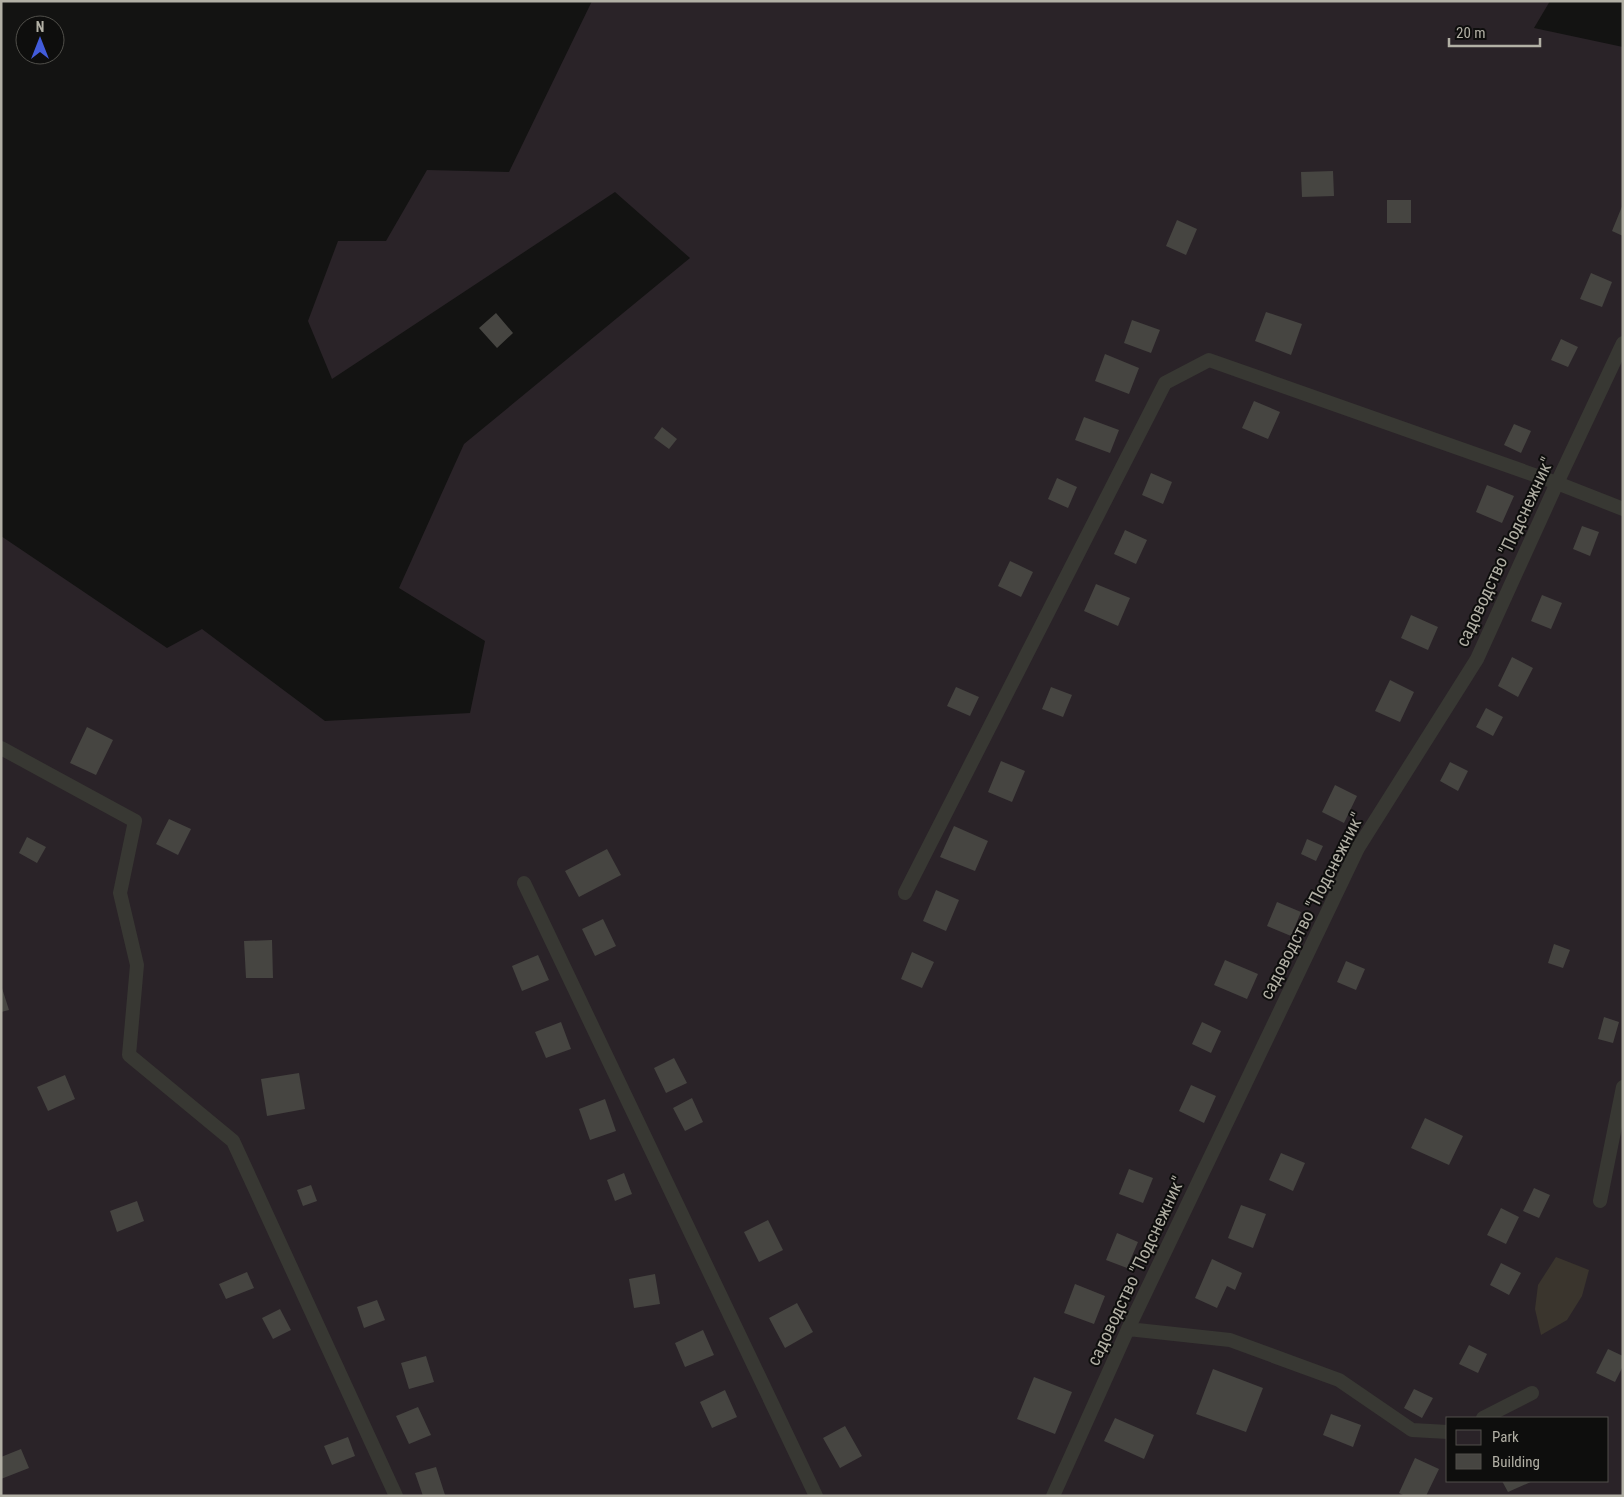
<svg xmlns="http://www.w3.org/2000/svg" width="1624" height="1497" font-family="'Roboto Condensed',sans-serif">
	<rect width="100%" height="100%" fill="#131312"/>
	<!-- green -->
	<path fill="#2a2328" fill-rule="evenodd" d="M592 1H1550L1534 28 1623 47V1496H1V536L167 648 202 629 325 721 470 713 485 641 399 588 464 444 690 258 615 192 332 379 308 321 338 241H386L427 170 509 172ZM1448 1418H1608V1481H1448Z"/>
	<!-- water -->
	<path fill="#3a352d" d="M1556 1257 1589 1270 1582 1296 1567 1320 1541 1335 1535 1309 1538 1285Z"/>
	<!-- building -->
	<path fill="#464541" d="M1333 171 1334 196 1302 197 1301 172Z
		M1387 200H1411V223H1387Z
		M1623 204V236L1612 231Z
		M1177 220 1197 229 1186 255 1166 246Z
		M1591 273 1612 282 1602 307 1580 299Z
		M1266 312 1302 324 1291 355 1255 341Z
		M496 313 513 333 497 348 479 328Z
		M1132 320 1160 330 1151 353 1124 343Z
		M1561 339 1578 347 1568 367 1551 360Z
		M1105 354 1139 368 1129 394 1095 381Z
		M1254 401 1280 412 1268 439 1242 428Z
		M1084 417 1119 430 1110 453 1075 440Z
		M1514 424 1531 431 1521 453 1504 445Z
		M662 427 677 439 669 449 654 438Z
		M1151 473 1172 482 1163 504 1142 495Z
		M1057 478 1077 487 1068 508 1048 499Z
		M1487 485 1514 496 1502 523 1476 512Z
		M1582 526 1599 532 1590 556 1573 549Z
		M1125 530 1147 540 1136 564 1114 554Z
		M1010 561 1033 572 1021 597 998 586Z
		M1096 584 1130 598 1118 626 1084 611Z
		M1542 595 1562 603 1551 629 1531 621Z
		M1411 615 1438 627 1428 650 1401 638Z
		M1512 657 1533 668 1518 697 1498 686Z
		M1390 680 1414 692 1400 722 1375 711Z
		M956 687 979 697 970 716 947 706Z
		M1051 687 1072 695 1063 717 1042 709Z
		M1486 708 1503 717 1493 736 1476 727Z
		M87 727 113 740 96 775 70 763Z
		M1001 761 1025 771 1012 802 988 792Z
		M1450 762 1468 771 1458 791 1440 781Z
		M1335 785 1357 796 1344 823 1322 812Z
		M169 819 191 829 178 855 156 844Z
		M954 826 988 841 975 871 940 857Z
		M27 837 46 847 37 863 19 853Z
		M1307 839 1323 846 1316 861 1301 854Z
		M607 849 621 875 579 897 565 871Z
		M936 890 959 900 946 931 923 921Z
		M1277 902 1301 912 1291 936 1267 926Z
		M603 919 616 946 595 956 582 929Z
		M272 940 273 978H246L244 941Z
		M1554 944 1570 950 1563 968 1548 963Z
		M912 952 934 962 922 988 901 979Z
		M538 955 549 980 522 991 512 966Z
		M1225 960 1258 974 1247 999 1214 985Z
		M1346 961 1365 969 1356 990 1337 982Z
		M1 985 9 1010 1 1012Z
		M1604 1017 1619 1022 1613 1043 1598 1039Z
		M561 1022 571 1049 546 1058 535 1032Z
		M1202 1022 1221 1031 1211 1053 1192 1044Z
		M674 1058 687 1083 666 1093 654 1068Z
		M299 1073 305 1109 267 1116 261 1079Z
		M65 1075 75 1099 48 1111 37 1087Z
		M1191 1085 1216 1096 1204 1123 1179 1111Z
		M692 1098 703 1122 685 1131 673 1108Z
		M605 1099 616 1131 590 1140 579 1109Z
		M1425 1118 1463 1136 1449 1165 1411 1148Z
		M1281 1153 1305 1163 1293 1191 1269 1180Z
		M1129 1169 1153 1178 1143 1203 1119 1194Z
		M624 1173 632 1194 615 1201 607 1180Z
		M311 1185 317 1201 303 1206 297 1190Z
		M1534 1188 1550 1195 1539 1218 1523 1211Z
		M137 1201 144 1221 117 1232 110 1211Z
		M1241 1205 1266 1214 1253 1248 1228 1238Z
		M1501 1208 1519 1217 1506 1244 1487 1235Z
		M768 1220 783 1250 759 1262 744 1232Z
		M1117 1233 1138 1242 1127 1268 1106 1260Z
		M1212 1259 1242 1273 1235 1290 1227 1286 1217 1308 1195 1298Z
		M1501 1263 1521 1273 1509 1295 1490 1285Z
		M247 1272 254 1288 226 1299 219 1284Z
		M655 1274 660 1304 634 1308 629 1279Z
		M1075 1284 1105 1296 1094 1324 1064 1313Z
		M377 1300 385 1320 364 1328 357 1307Z
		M797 1303 813 1332 785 1348 769 1318Z
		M280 1309 291 1330 273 1339 262 1318Z
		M703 1330 714 1355 685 1367 675 1343Z
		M1469 1345 1487 1354 1478 1373 1459 1364Z
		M1608 1349 1623 1356V1366L1615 1382 1596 1373Z
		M426 1356 434 1382 409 1389 401 1363Z
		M1213 1369 1263 1388 1246 1432 1196 1414Z
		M1034 1377 1072 1392 1055 1434 1017 1419Z
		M1414 1389 1433 1398 1422 1418 1404 1408Z
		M725 1390 737 1417 712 1428 700 1402Z
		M418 1407 431 1435 409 1444 396 1416Z
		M1331 1414 1361 1425 1353 1447 1323 1435Z
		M1115 1418 1154 1435 1144 1459 1104 1441Z
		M845 1426 862 1456 840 1468 823 1438Z
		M348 1437 355 1456 332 1465 324 1446Z
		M21 1449 29 1468 1 1479V1457Z
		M1415 1458 1439 1469 1426 1496H1405L1399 1493Z
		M436 1467 445 1495 423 1496 415 1473Z
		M1502 1481H1533L1508 1492Z"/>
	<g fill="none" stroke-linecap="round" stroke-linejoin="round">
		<!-- service -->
		<path stroke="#383833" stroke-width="14" d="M1 748 135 821 120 893 137 965 129 1055 233 1141 396 1496
			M524 883 816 1496
			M905 893 1165 383 1209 360 1557 483 1623 509
			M1600 1201 1623 1087
			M1128 1329 1230 1340 1339 1380 1412 1430 1448 1432
			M1483 1418 1532 1393
			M1053 1496 1128 1329 1358 848 1477 659 1557 483 1623 343"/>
	</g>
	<g text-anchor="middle" stroke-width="4" stroke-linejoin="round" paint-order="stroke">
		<!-- street labels -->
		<g font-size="18" fill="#b2b0a5" stroke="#0e0e0d">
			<text transform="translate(1505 552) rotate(-65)" y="6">садоводство "Подснежник"</text>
			<text transform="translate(1312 906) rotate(-63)" y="6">садоводство "Подснежник"</text>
			<text transform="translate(1136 1271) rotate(-65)" y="6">садоводство "Подснежник"</text>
		</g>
	</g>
	<!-- border -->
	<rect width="1624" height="1497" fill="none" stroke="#b2b0a5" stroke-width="5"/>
	<!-- legend -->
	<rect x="1446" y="1417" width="162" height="65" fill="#0e0e0d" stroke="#504f4a"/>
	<rect x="1456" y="1430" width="25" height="15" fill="#2a2328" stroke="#504f4a"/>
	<text x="1492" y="1442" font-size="15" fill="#b2b0a5">Park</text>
	<rect x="1456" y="1454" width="25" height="15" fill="#464541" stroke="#504f4a"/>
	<text x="1492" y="1467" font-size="15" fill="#b2b0a5">Building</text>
	<!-- north arrow -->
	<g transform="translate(40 40)"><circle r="24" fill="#0e0e0d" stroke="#504f4a"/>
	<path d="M0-4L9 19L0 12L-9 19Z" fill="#425cdb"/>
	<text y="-8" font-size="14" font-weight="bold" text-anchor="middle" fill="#b2b0a5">N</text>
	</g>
	<!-- scale -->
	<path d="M1449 38v8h91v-8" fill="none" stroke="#b2b0a5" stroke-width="2.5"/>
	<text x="1456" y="38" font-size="15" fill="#b2b0a5" stroke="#0e0e0d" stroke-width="4" paint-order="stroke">20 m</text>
</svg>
